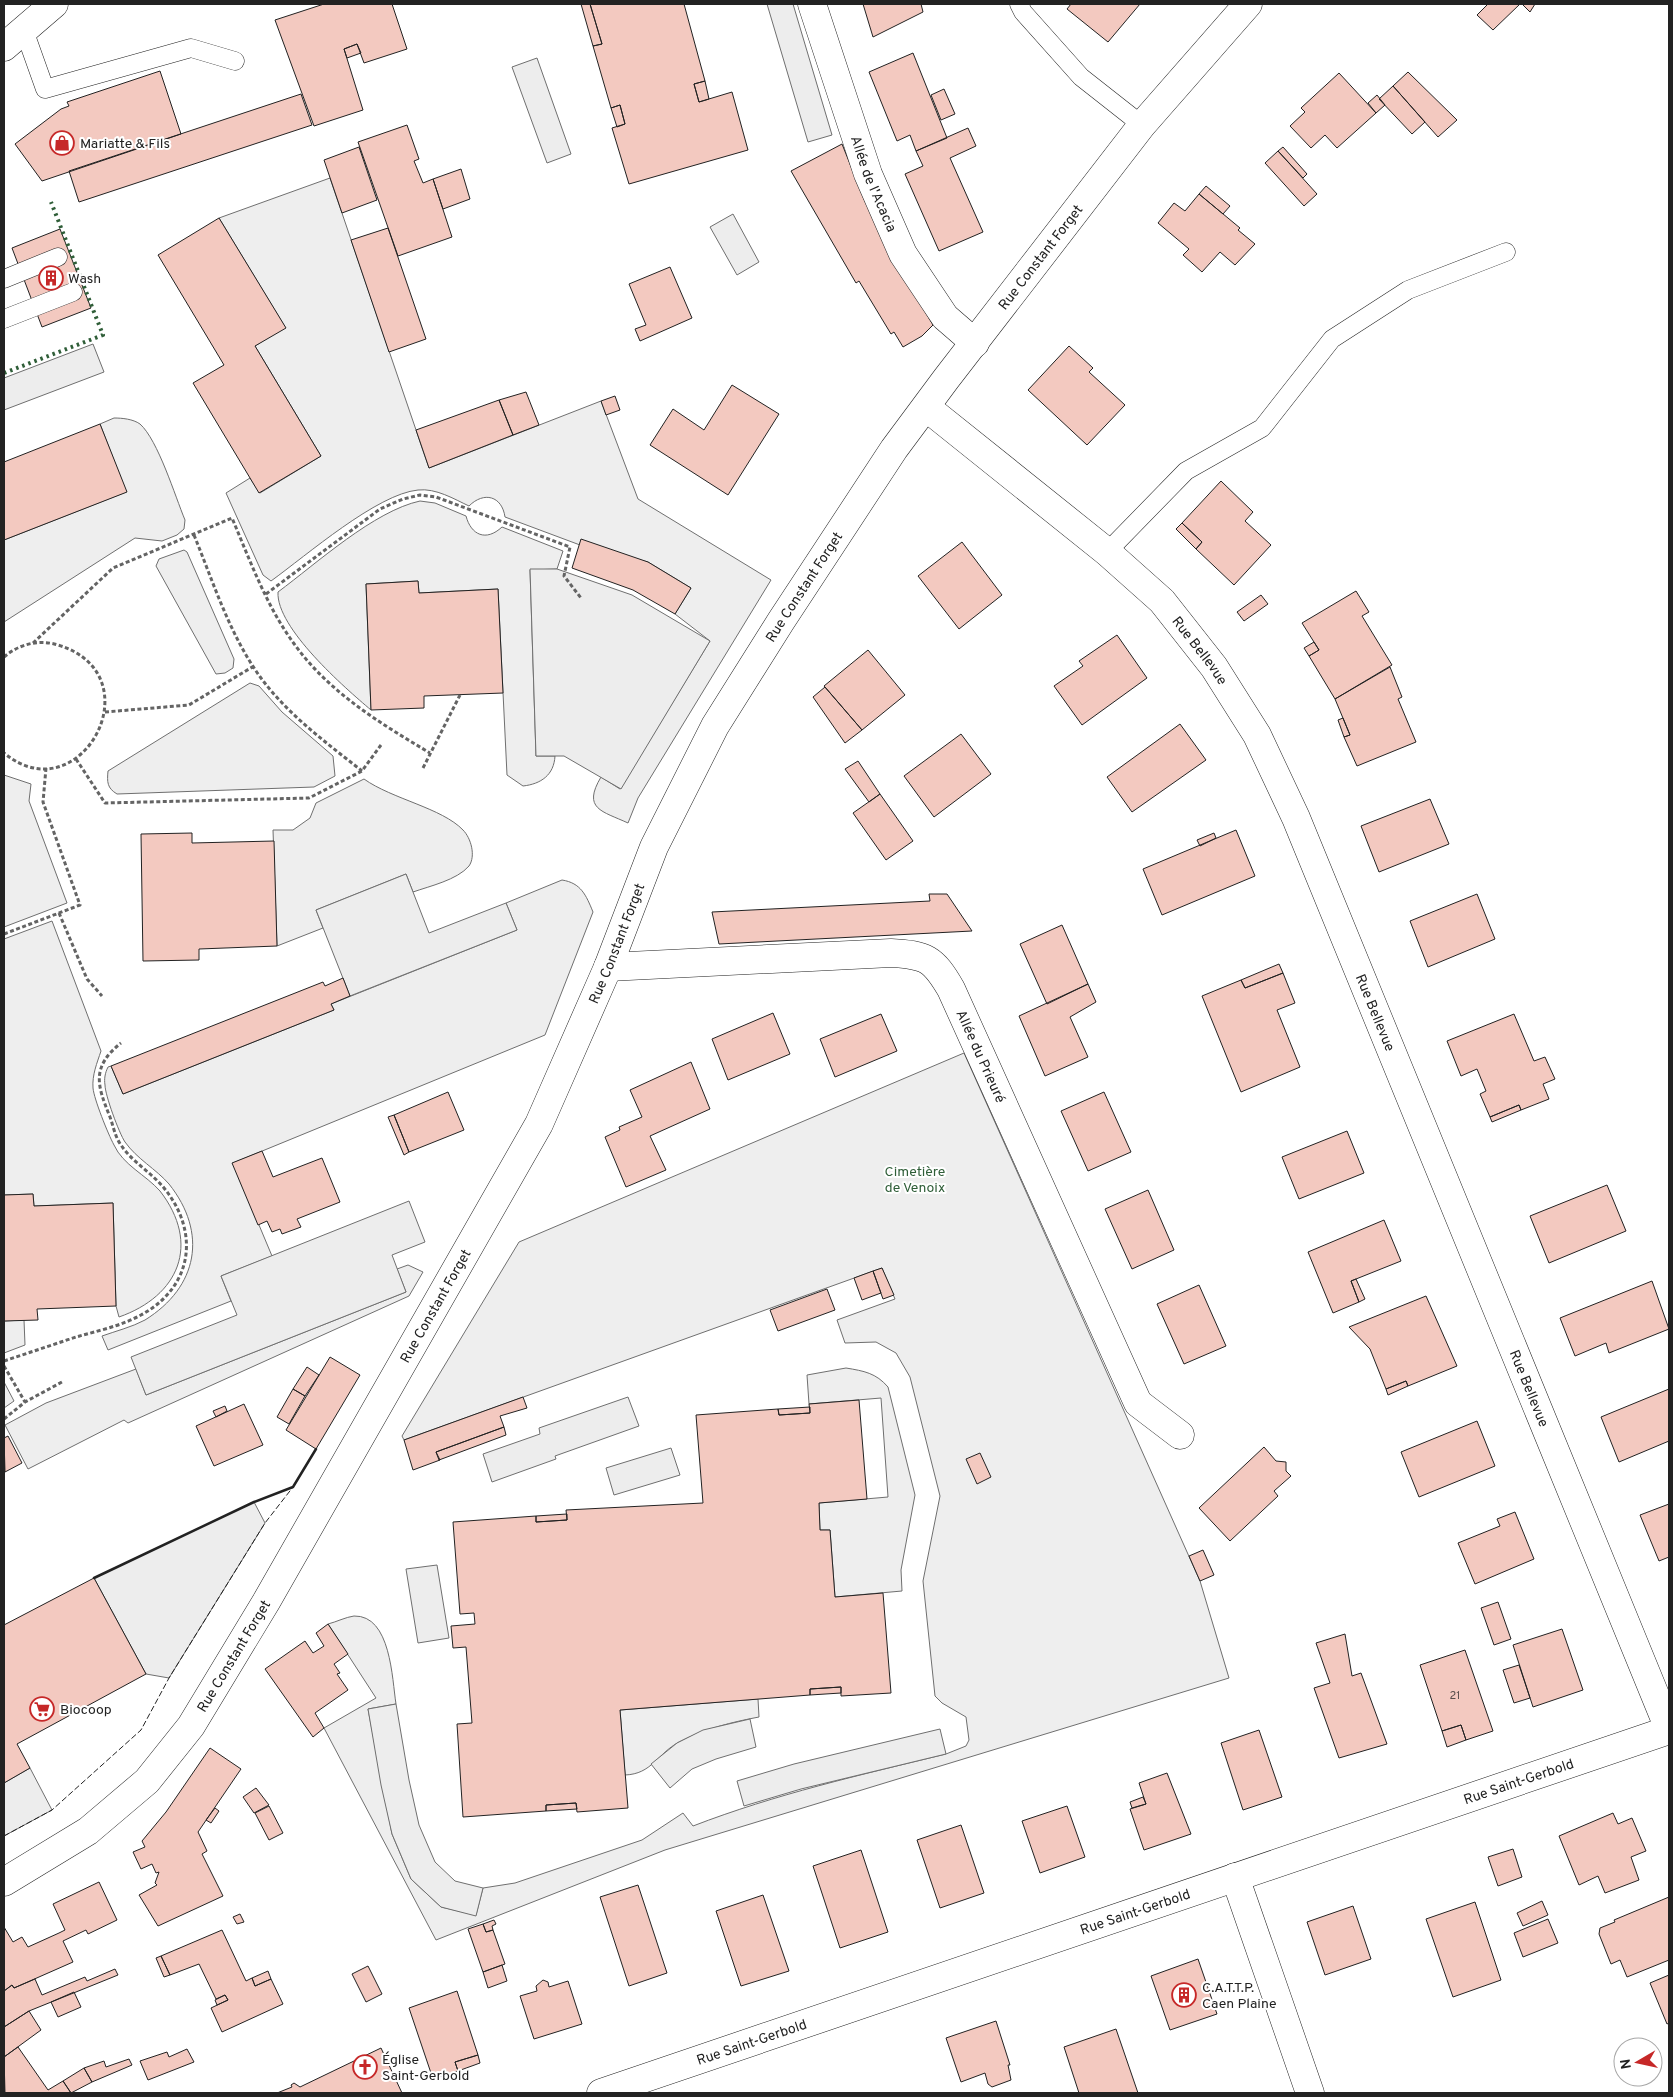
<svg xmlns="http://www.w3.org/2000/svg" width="1673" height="2097" font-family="Overpass,sans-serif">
	<rect width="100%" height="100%" fill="#fff"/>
	<!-- green -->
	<path fill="#eee" stroke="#6f6f6f" d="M330 178 429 468 601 401 638 499 771 580 638 798 628 823C602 811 582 809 601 777L620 789 710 641 675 614 691 588 648 562 580 545 505 517C502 496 484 491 469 506 454 499 436 488 418 490 377 494 307 555 271 581L263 575 226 493 250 478 260 493 321 456 255 346 285 327 219 218Z
		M114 418C122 418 133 419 140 424 158 440 175 496 185 520L184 529 177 535 162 541 135 538 4 622V540L126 492 100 424Z
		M420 501 435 503 466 516C471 535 486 542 502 527L563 551 557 569 530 570 536 756H555C554 775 541 784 523 786L507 775 498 589 419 593 418 581 366 584 371 710C345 688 276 628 278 592 317 563 374 511 420 501Z
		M184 550 187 552 234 659 233 668 225 673 216 674 156 566 159 559Z
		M250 683 259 686 282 712 333 756 335 776 314 787 117 794C107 788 107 782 108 771Z
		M4 775 31 784 29 801 67 903 4 927Z
		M364 779C392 799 442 808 463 830 471 838 476 856 469 866 457 880 430 886 413 892L406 874 316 910 323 928 277 946 273 830H293L310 818 316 803Z
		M562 880C581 883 586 895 593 912L545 1035 233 1163 272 1256 221 1276 231 1301 108 1350 102 1336C116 1331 132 1327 145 1320 198 1287 208 1233 169 1184 156 1169 137 1159 125 1142 119 1133 105 1095 105 1085 104 1079 105 1073 108 1067L111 1066 123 1094 334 1010 331 1004 517 930 506 903Z
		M52 921 101 1051C97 1063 92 1075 93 1088 94 1099 108 1134 114 1145 123 1165 146 1175 160 1191 201 1244 179 1296 119 1317L116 1306 113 1203 34 1206 33 1194 4 1195V939Z
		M964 1053 1200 1581 1229 1678 665 1850 436 1940 324 1728 376 1698 328 1624C336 1622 346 1617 354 1616 391 1615 392 1679 396 1704L368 1709 392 1834 411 1879 441 1907 476 1915 483 1888 515 1883 642 1840 683 1813 693 1826C776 1794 860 1775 946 1754L966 1746 969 1740 966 1717 942 1703 935 1696 923 1581 940 1496 910 1377 896 1353 876 1342 845 1343 837 1320 895 1299 882 1268 404 1440 402 1436 519 1242Z
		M408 1265 423 1272 409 1296 128 1423 124 1420 28 1469 5 1425 46 1403 136 1369 146 1395 406 1292 397 1269Z
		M24 1320 25 1345 4 1353V1321Z
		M846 1368C864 1371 876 1373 888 1387L915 1495 901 1570 902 1591 835 1597 830 1530H820L819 1503 888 1497 881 1398 809 1404 807 1375Z
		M4 1382 14 1401 4 1408Z
		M758 1699 759 1717C732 1722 704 1729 679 1742 657 1754 652 1774 625 1775L620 1710Z"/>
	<!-- parking -->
	<path fill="#ededed" stroke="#6f6f6f" d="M767 4H793L832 135 808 142Z
		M537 58 571 154 547 163 512 67Z
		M733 214 759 262 737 275 710 227Z
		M93 344 104 372 4 410V378Z
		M530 569H557L632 595 710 641 621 789 564 756H536Z
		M406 874 429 933 506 903 517 930 350 996 316 910Z
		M409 1201 425 1242 392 1255 406 1292 146 1395 131 1357 237 1315 221 1276Z
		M628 1397 639 1426 555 1456 556 1459 492 1482 483 1454 540 1434 539 1428Z
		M671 1448 680 1475 614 1495 606 1468Z
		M254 1502 265 1523 169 1678 146 1674 94 1578Z
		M437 1565 449 1638 418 1643 406 1569Z
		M396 1704 409 1780 419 1825 435 1862 455 1881 483 1888 476 1916 441 1907 411 1879 392 1834 381 1785 368 1709Z
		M750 1719 756 1747 716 1759 692 1769 670 1788 651 1764 677 1743 703 1730Z
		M940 1729 946 1754 801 1789 744 1806 737 1781 794 1764Z
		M30 1768 52 1810 4 1836V1783Z"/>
	<!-- building -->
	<path fill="#f3c9c0" stroke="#222" d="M324 4H392L407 49 364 63 357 44 344 49 363 110 314 126 275 20Z
		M581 4H590L602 44 593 46Z
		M590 4H684L705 81 694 84 699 102 732 92 748 150 629 184 612 128 625 124 620 105 611 108 593 46 602 44Z
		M863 4H921L923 12 873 37Z
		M1071 4H1140L1108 42 1067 9Z
		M1488 4H1520L1493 30 1477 15Z
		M1522 4H1535L1530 12Z
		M357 44 361 53 347 58 344 49Z
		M913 53 947 138 916 151 910 135 897 141 869 72Z
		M160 71 181 134 42 181 15 144 61 109 69 106 67 102Z
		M1408 72 1457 120 1438 137 1393 86Z
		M1339 73 1376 113 1337 148 1325 135 1311 148 1290 126 1305 112 1301 108Z
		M705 81 709 99 699 102 694 84Z
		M1393 86 1425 122 1412 134 1379 99Z
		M944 89 955 114 941 120 931 95Z
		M301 94 312 125 79 202 69 171Z
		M1377 95 1385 105 1376 113 1368 103Z
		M620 105 625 124 617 127 611 108Z
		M407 125 419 159 414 161 423 183 433 179 452 237 398 256 358 142Z
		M968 128 976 146 950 158 983 232 939 251 905 174 923 166 916 151Z
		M842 144 864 199 894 259 933 325 922 336 903 347 894 332 891 334 859 281 856 283 791 171Z
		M359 147 377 200 342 213 324 160Z
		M1283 147 1307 174 1303 178 1278 151Z
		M1278 151 1317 194 1304 206 1265 163Z
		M461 169 470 199 443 209 433 179Z
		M1206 186 1230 206 1223 214 1199 194Z
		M1199 194 1240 228 1238 230 1255 244 1235 265 1220 252 1202 272 1183 255 1189 249 1158 223 1174 203 1185 211Z
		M219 218 286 328 255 346 321 456 259 493 193 383 224 365 158 255Z
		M388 228 426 339 389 352 351 240Z
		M60 229 91 308 42 327 12 248Z
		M670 267 692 318 640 341 635 329 646 325 629 284Z
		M1069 346 1093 368 1089 372 1125 405 1087 445 1028 390Z
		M732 385 779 414 728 495 650 445 673 409 704 430Z
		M526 392 539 425 513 435 499 400Z
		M615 396 620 410 606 415 601 401Z
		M499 400 513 435 429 468 416 430Z
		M100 424 127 492 4 540V462Z
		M1221 481 1253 512 1245 521 1271 545 1234 585 1196 549 1202 542 1182 523Z
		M1182 523 1202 542 1196 549 1176 529Z
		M581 539 648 562 691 588 675 614 633 590 572 568Z
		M962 542 1002 595 959 629 918 576Z
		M418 581 419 593 498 589 503 693 424 696V708L371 710 366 584Z
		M1356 591 1369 612 1362 616 1392 665 1335 699 1309 656 1319 650 1302 623Z
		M1261 595 1268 604 1244 621 1237 612Z
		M1117 635 1147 678 1082 725 1054 686 1083 666 1079 661Z
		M1314 642 1319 650 1309 656 1304 648Z
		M868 650 905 695 862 730 824 686Z
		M1390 667 1402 697 1398 699 1416 742 1357 766 1344 737 1350 735 1335 699Z
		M825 687 862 730 845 743 813 697Z
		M1343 718 1350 735 1344 737 1338 720Z
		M1180 724 1206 760 1132 812 1107 777Z
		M961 734 991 774 934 817 904 776Z
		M858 761 880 794 869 802 845 769Z
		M880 794 913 841 886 860 853 813Z
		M1430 799 1449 844 1379 872 1361 826Z
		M1236 830 1255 876 1162 915 1143 869Z
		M192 833V843L274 841 277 946 199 949V960L143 961 141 834Z
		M1214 833 1216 838 1200 846 1197 840Z
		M929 894H947L972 931 719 944 712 912 930 901Z
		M1477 894 1495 939 1428 967 1410 921Z
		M1062 925 1088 984 1047 1004 1020 944Z
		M1279 964 1283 973 1245 988 1241 980Z
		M1283 973 1295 1003 1277 1010 1300 1067 1241 1092 1202 996 1241 980 1245 988Z
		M343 978 350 996 331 1004 334 1010 123 1094 111 1066 323 982 325 986Z
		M1088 984 1096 1002 1070 1017 1088 1057 1045 1076 1019 1016Z
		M773 1013 790 1054 728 1080 712 1039Z
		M881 1014 897 1051 835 1077 820 1039Z
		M1514 1014 1534 1061 1545 1057 1555 1079 1543 1084 1549 1099 1521 1110 1519 1105 1490 1117 1480 1094 1486 1091 1477 1069 1461 1076 1447 1041Z
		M691 1062 710 1109 650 1136 666 1170 626 1187 605 1137 620 1130 619 1127 642 1117 630 1090Z
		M448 1092 464 1130 409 1152 394 1115Z
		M1104 1092 1131 1152 1088 1171 1061 1111Z
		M1519 1105 1521 1110 1492 1122 1490 1117Z
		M394 1115 409 1152 404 1155 388 1117Z
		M1347 1131 1364 1173 1299 1199 1282 1157Z
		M262 1151 273 1177 322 1158 340 1202 297 1219 301 1227 282 1234 280 1229 272 1232 267 1221 258 1225 232 1163Z
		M1607 1185 1626 1231 1549 1263 1530 1216Z
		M1148 1190 1174 1250 1132 1269 1105 1209Z
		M33 1194 34 1206 113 1203 116 1306 37 1309 38 1320 4 1321V1195Z
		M1384 1220 1401 1261 1351 1281 1359 1302 1333 1313 1308 1252Z
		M882 1268 894 1295 883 1299 873 1271Z
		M873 1271 881 1293 862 1300 854 1278Z
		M1356 1279 1365 1299 1359 1302 1351 1281Z
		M1652 1281 1669 1329 1609 1353 1606 1343 1575 1356 1560 1318Z
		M1199 1285 1226 1346 1184 1364 1157 1304Z
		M827 1289 835 1310 778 1331 770 1310Z
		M1426 1296 1457 1366 1408 1386 1406 1381 1386 1389 1370 1349 1349 1327Z
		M330 1357 360 1375 316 1449 286 1430Z
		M307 1367 319 1375 305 1396 293 1389Z
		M1406 1381 1408 1386 1388 1395 1386 1389Z
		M293 1389 305 1396 289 1424 277 1417Z
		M1669 1389V1441L1619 1462 1601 1417Z
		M523 1397 527 1408 500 1416 504 1427 436 1452 440 1460 413 1470 404 1440Z
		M859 1400 867 1499 819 1503 820 1530H830L835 1597 883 1593 891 1693 841 1696V1687L810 1689V1695L620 1710 628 1808 577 1812 576 1803 546 1805V1811L463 1817 457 1724 472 1723 466 1647 453 1648 451 1626 475 1624 474 1613 460 1614 453 1522 536 1516V1522L567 1520 566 1510 703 1503 696 1415 778 1409 779 1415 810 1413 809 1404Z
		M244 1404 263 1445 214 1466 196 1426Z
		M225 1406 227 1411 216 1417 213 1411Z
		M810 1407V1413L779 1415 778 1409Z
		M1477 1421 1495 1466 1419 1497 1401 1452Z
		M504 1427 506 1435 439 1460 436 1452Z
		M8 1436 22 1463 5 1472 4 1438Z
		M1264 1447 1276 1461 1286 1462V1471L1291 1476 1274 1491 1278 1496 1230 1541 1199 1508Z
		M980 1453 991 1477 977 1484 966 1459Z
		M1669 1504V1557L1659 1561 1640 1515Z
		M1515 1512 1534 1559 1475 1584 1458 1543 1500 1526 1497 1519Z
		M567 1514V1520L536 1522V1516Z
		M1203 1550 1214 1575 1200 1581 1189 1556Z
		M94 1578 146 1674 17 1744 30 1768 4 1783V1625Z
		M1498 1602 1511 1639 1494 1645 1481 1608Z
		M328 1624 348 1654 334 1664 340 1673 337 1674 348 1690 315 1713 324 1728 313 1737 265 1669 305 1641 313 1653 324 1646 316 1633Z
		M1562 1629 1583 1690 1533 1707 1513 1645Z
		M1345 1634 1352 1676 1361 1673 1387 1744 1339 1758 1314 1688 1330 1683 1316 1643Z
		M1465 1650 1493 1731 1466 1740 1461 1725 1442 1731 1420 1665Z
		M1519 1665 1530 1698 1514 1703 1503 1670Z
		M841 1687V1693L810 1695V1689Z
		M1461 1725 1466 1740 1447 1747 1442 1731Z
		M1259 1730 1282 1797 1243 1810 1221 1743Z
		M210 1748 241 1769 198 1832 207 1851 202 1854 223 1896 158 1926 139 1895 157 1885 155 1883 159 1872 156 1873 152 1864 141 1869 133 1852 145 1847 142 1841 166 1812Z
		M1167 1773 1191 1834 1144 1850 1130 1809 1146 1804 1139 1783Z
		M256 1788 269 1805 254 1813 243 1797Z
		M1143 1797 1146 1804 1132 1808 1130 1802Z
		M576 1803 577 1809 546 1811V1805Z
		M269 1806 283 1833 269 1840 255 1813Z
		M1067 1806 1085 1857 1040 1873 1022 1821Z
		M215 1808 219 1811 211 1823 206 1820Z
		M1613 1813 1618 1824 1632 1818 1646 1851 1631 1857 1639 1880 1605 1893 1598 1876 1579 1885 1559 1836Z
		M961 1825 984 1893 940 1908 917 1840Z
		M1513 1849 1522 1877 1498 1886 1488 1857Z
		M861 1850 888 1932 840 1948 813 1866Z
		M99 1882 117 1920 88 1934 86 1930 63 1941 73 1962 14 1988 12 1985 4 1991V1927L13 1942 22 1937 28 1947 59 1933 65 1930 53 1904Z
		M638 1885 667 1973 629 1986 600 1897Z
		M763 1895 789 1971 741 1986 716 1911Z
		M1669 1897V1960L1627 1977 1620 1960 1611 1964 1599 1934 1600 1928 1615 1922 1614 1920Z
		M1542 1901 1548 1915 1523 1926 1517 1913Z
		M1475 1902 1501 1980 1453 1997 1426 1919Z
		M1353 1906 1371 1959 1325 1975 1307 1922Z
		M240 1914 244 1922 237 1924 233 1917Z
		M1548 1919 1558 1943 1523 1957 1514 1933Z
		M494 1920 496 1924 492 1926 493 1930 486 1932 483 1924Z
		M483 1924 486 1932 493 1930 505 1964 483 1972 468 1929Z
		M222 1930 246 1981 252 1978 255 1986 271 1979 283 2004 222 2032 211 2008 228 2000 225 1995 216 1999 199 1964 170 1975 161 1956Z
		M161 1956 170 1975 164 1977 156 1958Z
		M1198 1959 1217 2014 1170 2030 1151 1976Z
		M502 1965 507 1981 488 1988 483 1972Z
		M368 1966 382 1994 366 2002 352 1974Z
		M115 1969 118 1975 29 2011 4 2027V1991L12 1985 14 1988 35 1979 42 1995 85 1977 87 1981Z
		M268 1971 271 1979 255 1986 252 1978Z
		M1669 1975V2023L1667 2024 1650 1983Z
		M543 1980 548 1982 549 1987 568 1981 582 2024 534 2039 520 1996 537 1991 536 1986Z
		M457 1991 478 2055 455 2062 458 2071 433 2079 409 2008Z
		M74 1992 81 2007 58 2017 51 2002Z
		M225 1995 228 2000 217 2005 215 2000Z
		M29 2011 41 2030 4 2057V2027Z
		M996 2021 1010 2065H1008L1011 2080 992 2087 988 2084 985 2073 961 2082 946 2038Z
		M1116 2029 1138 2093H1079L1064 2047Z
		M18 2047 48 2090 63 2081 71 2093H5L4 2057Z
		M381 2048 402 2093H277L292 2087 291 2085 294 2083 300 2087Z
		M187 2049 194 2062 148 2080 140 2061 167 2052 169 2057Z
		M478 2055 480 2063 458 2071 455 2062Z
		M129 2059 132 2065 92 2082 84 2068 104 2061 106 2067Z
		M84 2068 92 2082 71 2093 63 2081Z"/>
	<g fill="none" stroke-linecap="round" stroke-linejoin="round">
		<!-- lane casing -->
		<g stroke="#222" stroke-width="19">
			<path id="lane" d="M1019 4 1023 12 1081 77 1142 125
				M24 30 45 89 191 48 235 61
				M4 279 58 257
				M4 319 73 292
				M1107 552 1186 471 1262 428 1332 339 1408 290 1506 252"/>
		</g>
		<!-- street casing -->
		<g stroke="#222" stroke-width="29">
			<g id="street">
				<path id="s1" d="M812 4 868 174 903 254 945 317 975 343"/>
				<path id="s2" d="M926 407 1107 552 1162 601 1214 667 1257 735 1296 818 1669 1729"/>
				<path id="s3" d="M608 967 891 953C926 955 933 958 951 989L1138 1403 1180 1435"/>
				<path d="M1235 1877 1310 2093"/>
				<path id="s4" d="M4 1882 88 1831 147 1781 191 1726 266 1602 539 1124 608 967 654 847 715 726 781 621 894 449 946 379 1142 125 1248 4"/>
				<path id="s5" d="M601 2093 1669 1730"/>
			</g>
		</g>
		<!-- secondary casing -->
		<g stroke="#222" stroke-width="29">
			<path id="secondary" d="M4 47 54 4"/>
		</g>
		<!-- path -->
		<path stroke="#646464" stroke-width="3" stroke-dasharray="4 2.5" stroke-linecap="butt" d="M194 535C214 584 231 639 264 682 291 717 328 744 362 771
			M266 594 380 509 403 499 420 495 436 497 570 547 564 576 581 598
			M33 643 113 568 232 518C249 558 265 602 290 638 325 690 378 722 430 753
			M4 657C19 644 39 639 58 645 157 675 80 816 4 753
			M105 712 189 705 254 666
			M76 759 105 803 309 798 362 771 381 745
			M423 768 460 695
			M59 913 87 979 102 996
			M4 934 80 905 43 802 46 768
			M4 1361C28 1353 52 1345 76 1337 97 1331 121 1326 141 1315 193 1287 200 1232 164 1188 151 1172 132 1162 121 1145 115 1137 113 1125 110 1117 97 1085 91 1067 121 1043
			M4 1366 25 1402
			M4 1419 25 1402 62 1382"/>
		<!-- lane -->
		<use href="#lane" stroke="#fff" stroke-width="18"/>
		<!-- street -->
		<use href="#street" stroke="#fff" stroke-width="28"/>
		<!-- secondary -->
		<use href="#secondary" stroke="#fff" stroke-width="28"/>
		<!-- hedge -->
		<path stroke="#2f5e38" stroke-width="4" stroke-dasharray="2.5 4" stroke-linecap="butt" d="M4 373 103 335 51 202"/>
		<!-- fence -->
		<path stroke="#222" stroke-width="1" stroke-dasharray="6 2.5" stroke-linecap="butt" d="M4 1836 52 1810 141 1730 169 1678 265 1523 293 1487"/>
		<!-- wall -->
		<path stroke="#222" stroke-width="2.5" d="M94 1578 254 1502 293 1487 316 1449"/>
	</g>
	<!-- icons -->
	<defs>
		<g id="shop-ring" transform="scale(1.25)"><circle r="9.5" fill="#fff" stroke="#c62828" stroke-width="1.5"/><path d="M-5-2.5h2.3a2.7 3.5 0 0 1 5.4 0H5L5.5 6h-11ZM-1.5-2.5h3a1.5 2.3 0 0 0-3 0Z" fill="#c62828"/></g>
		<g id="building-ring" transform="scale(1.25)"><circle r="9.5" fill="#fff" stroke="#c62828" stroke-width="1.5"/><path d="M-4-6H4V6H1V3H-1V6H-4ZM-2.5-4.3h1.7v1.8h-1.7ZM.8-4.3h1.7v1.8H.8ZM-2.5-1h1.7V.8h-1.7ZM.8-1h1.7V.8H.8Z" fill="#c62828"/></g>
		<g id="supermarket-ring" transform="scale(1.25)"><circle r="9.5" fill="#fff" stroke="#c62828" stroke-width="1.5"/><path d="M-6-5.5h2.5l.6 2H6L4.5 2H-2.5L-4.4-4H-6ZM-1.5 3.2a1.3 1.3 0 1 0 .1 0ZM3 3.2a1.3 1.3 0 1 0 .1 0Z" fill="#c62828"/></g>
		<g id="church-ring" transform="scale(1.25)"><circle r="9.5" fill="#fff" stroke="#c62828" stroke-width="1.5"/><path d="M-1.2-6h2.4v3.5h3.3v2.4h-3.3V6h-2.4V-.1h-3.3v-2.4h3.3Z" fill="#c62828"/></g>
	</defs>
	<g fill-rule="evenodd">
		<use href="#shop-ring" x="62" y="143"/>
		<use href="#building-ring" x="51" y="278"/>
		<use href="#supermarket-ring" x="42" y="1709"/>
		<use href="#building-ring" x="1184" y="1995"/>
		<use href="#church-ring" x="365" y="2067"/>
	</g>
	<g text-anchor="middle" stroke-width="4" stroke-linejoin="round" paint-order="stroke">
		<!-- number labels -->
		<g font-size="11" fill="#564c4a">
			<text x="1455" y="1699">21</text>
		</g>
		<!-- poi labels -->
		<g font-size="14" fill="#222" stroke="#fff" text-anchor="start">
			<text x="80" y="148">Mariatte &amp; Fils</text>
			<text x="68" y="283">Wash</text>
			<text x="60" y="1714">Biocoop</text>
			<text x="1202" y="1992">C.A.T.T.P.<tspan x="1202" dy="16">Caen Plaine</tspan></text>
			<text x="382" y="2064">Église<tspan x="382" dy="16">Saint-Gerbold</tspan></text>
		</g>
		<!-- street labels -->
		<g font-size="14" fill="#222" stroke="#fff">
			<text dy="5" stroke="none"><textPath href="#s1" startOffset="190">Allée de l'Acacia</textPath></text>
			<text dy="5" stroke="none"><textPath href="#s4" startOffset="1948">Rue Constant Forget</textPath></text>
			<text dy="5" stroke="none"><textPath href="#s4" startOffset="1542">Rue Constant Forget</textPath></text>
			<text dy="5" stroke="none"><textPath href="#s2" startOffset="368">Rue Bellevue</textPath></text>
			<text dy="5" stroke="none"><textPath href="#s4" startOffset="1138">Rue Constant Forget</textPath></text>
			<text dy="5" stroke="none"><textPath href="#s2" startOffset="772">Rue Bellevue</textPath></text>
			<text dy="5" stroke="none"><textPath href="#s3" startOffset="432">Allée du Prieuré</textPath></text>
			<text dy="5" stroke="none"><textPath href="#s4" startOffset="732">Rue Constant Forget</textPath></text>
			<text dy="5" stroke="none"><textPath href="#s2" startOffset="1178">Rue Bellevue</textPath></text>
			<text dy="5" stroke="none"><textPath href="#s4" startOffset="328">Rue Constant Forget</textPath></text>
			<text dy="5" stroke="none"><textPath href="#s5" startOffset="969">Rue Saint-Gerbold</textPath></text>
			<text dy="5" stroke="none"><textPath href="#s5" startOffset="564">Rue Saint-Gerbold</textPath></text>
			<text dy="5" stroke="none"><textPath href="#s5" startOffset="159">Rue Saint-Gerbold</textPath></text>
		</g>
		<!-- park labels -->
		<g font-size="14" fill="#2f5e38" stroke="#fff">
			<text x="915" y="1176">Cimetière<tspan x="915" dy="16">de Venoix</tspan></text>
		</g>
	</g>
	<!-- border -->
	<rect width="1673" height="2097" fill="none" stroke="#222222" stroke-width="10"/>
	<!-- north arrow -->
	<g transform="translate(1638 2062) rotate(261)"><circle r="24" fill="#ffffff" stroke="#a7a7a7"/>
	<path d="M0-4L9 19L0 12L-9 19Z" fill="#c62828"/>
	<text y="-8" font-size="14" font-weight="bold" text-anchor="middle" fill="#222222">N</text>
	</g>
</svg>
